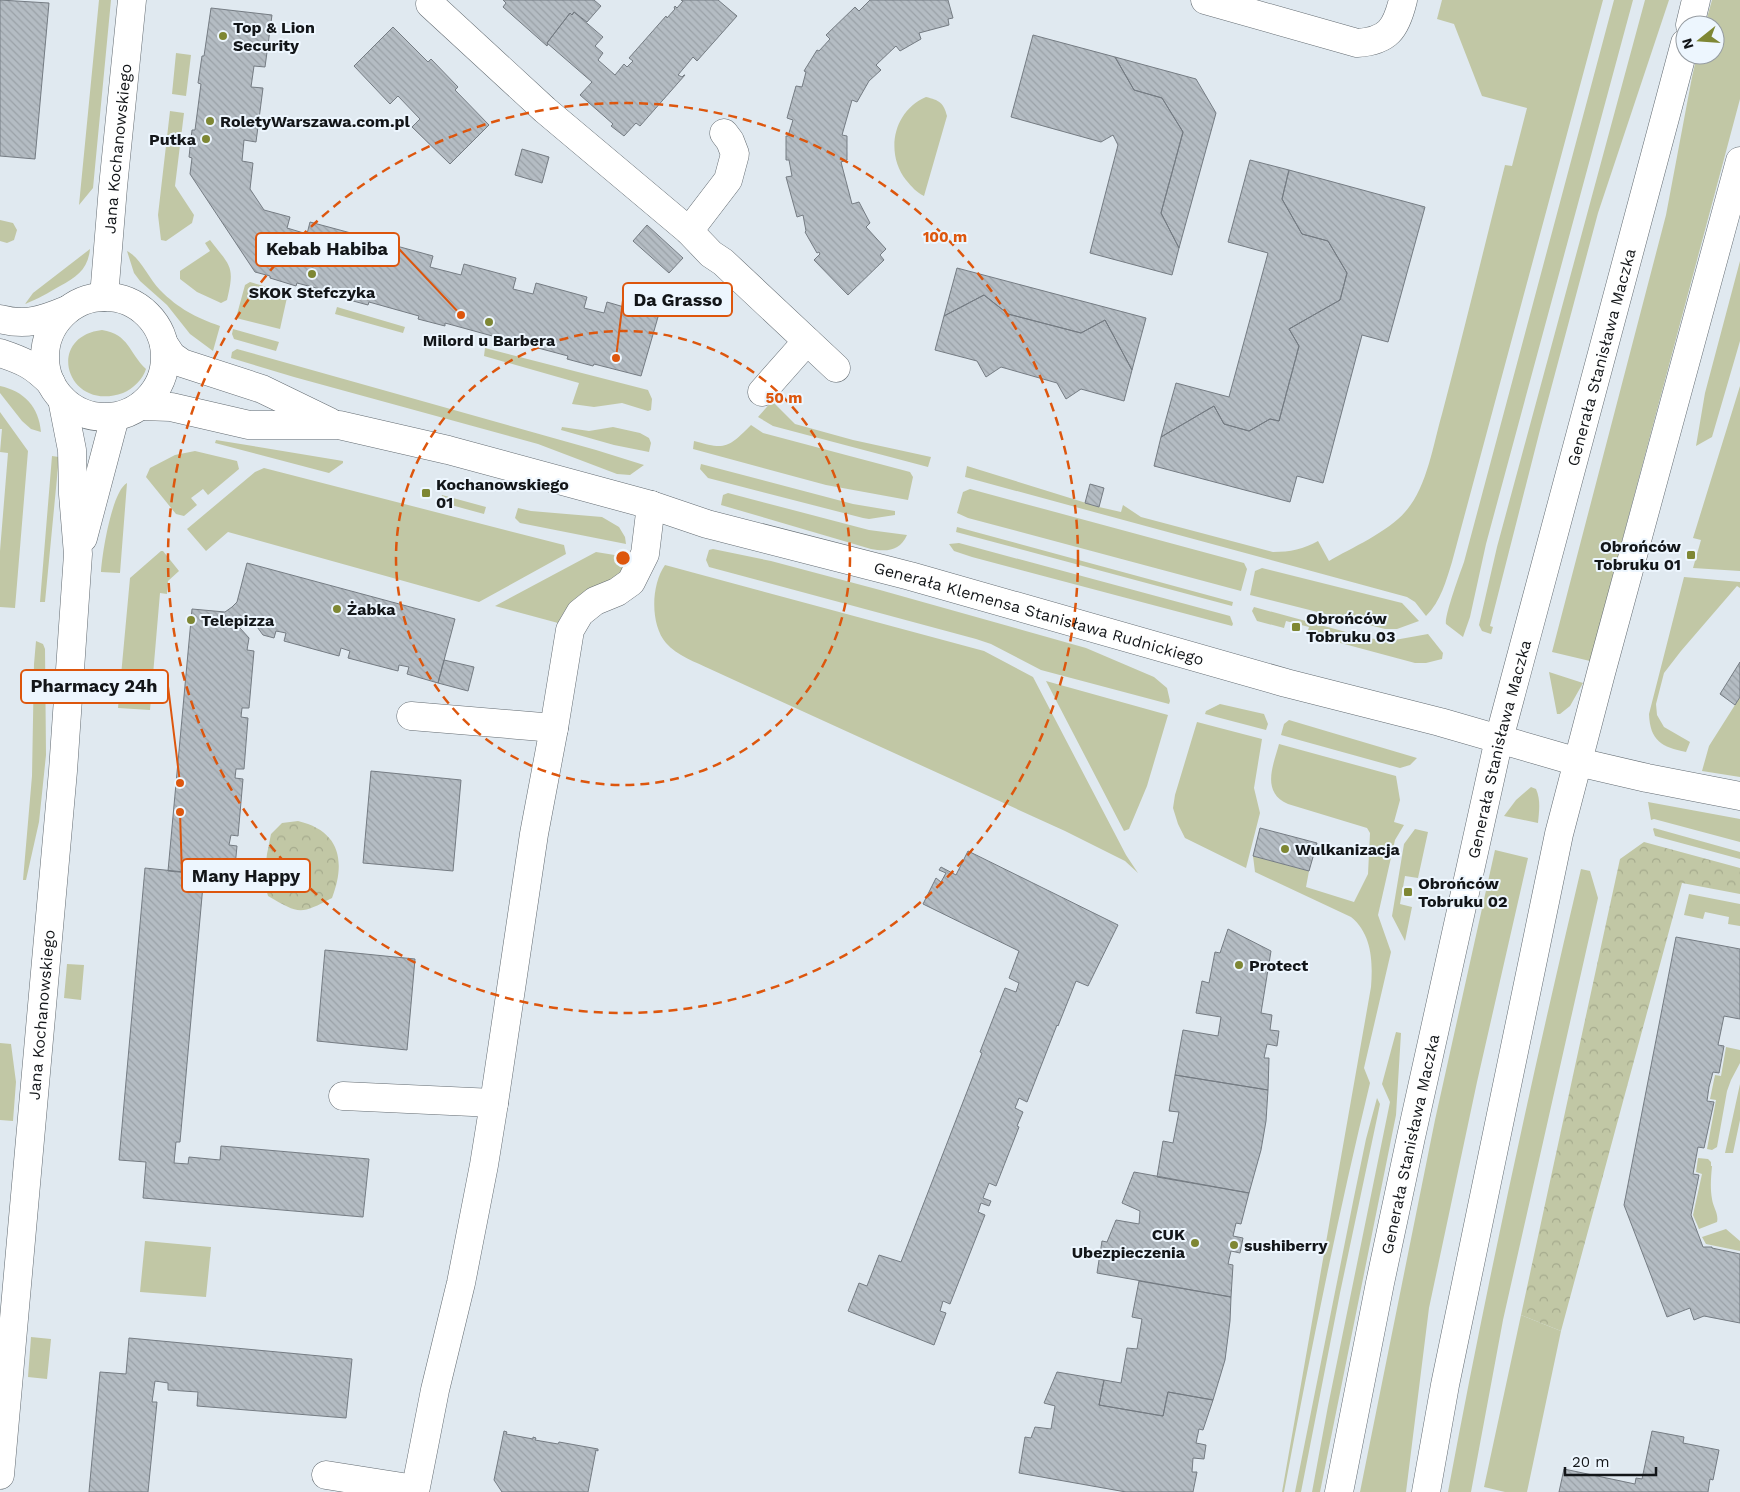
<svg xmlns="http://www.w3.org/2000/svg" width="1740" height="1492" font-family="'Work Sans',sans-serif">
	<defs>
		<pattern id="forest-crowns" width="20" height="18" patternUnits="userSpaceOnUse" patternTransform="scale(1.25)"><rect width="20" height="18" fill="#c1c7a5"/><path d="M2 6a3 3 0 1 1 6 0M12 15a3 3 0 1 1 6 0" fill="none" stroke="#a5aa8d"/></pattern>
		<pattern id="building-back-hatch" width="6" height="6" patternUnits="userSpaceOnUse" patternTransform="scale(1.25)"><rect width="6" height="6" fill="#b4bcc3"/><path d="M-1 5l2 2M0 0l6 6M5-1l2 2" fill="none" stroke="#9aa1a7"/></pattern>
	</defs>
	<rect width="100%" height="100%" fill="#e0e9f0"/>
	<!-- grass -->
	<path fill="#c1c7a5" d="M99 0H111L93 188 79 205Z
		M1442 0H1603L1452 562C1446 581 1441 601 1426 616L1415 602 1407 597 965 477 967 466 1099 507 1121 512 1123 505 1141 517 1273 552C1290 552 1304 549 1318 541L1329 561C1351 548 1388 532 1405 512 1427 488 1433 445 1442 414 1464 331 1484 248 1505 165L1512 166 1527 108 1482 96 1454 24 1437 19Z
		M1614 0H1633L1486 544 1470 617 1463 637 1446 624C1444 617 1460 573 1464 562Z
		M1645 0H1669L1598 213 1541 426 1490 626 1493 627 1491 634 1482 631 1479 625 1497 547Z
		M1712 0H1740V99L1590 661 1552 652 1666 215 1692 77 1697 55H1715V25H1705Z
		M176 53 191 55 186 96 172 94Z
		M926 97C939 100 944 103 947 116L924 196C916 192 912 187 906 180 885 153 893 111 926 97Z
		M170 111 184 113 175 186 194 215 192 223 166 241 161 240 158 215Z
		M0 220 13 223 17 230 14 240 7 243 0 241Z
		M210 240C231 267 235 266 227 300L221 303 197 292 180 279V271L210 251 205 243Z
		M90 249C88 269 77 277 60 286 48 293 38 299 25 304L33 293Z
		M127 251C140 257 149 279 160 290 179 309 195 317 220 326L213 351 190 334 167 305 140 281 134 273Z
		M1740 261V341L1712 437 1696 446 1705 393Z
		M250 282 288 293 280 329 236 318 245 285Z
		M337 307 405 327 403 333 335 314Z
		M233 329 279 342 276 351 234 339 232 334Z
		M102 330C129 334 129 353 146 369 143 379 133 389 123 393 67 413 44 337 102 330Z
		M485 348 648 390 652 399 651 410 648 411 622 403 594 407 572 404 579 383 484 356Z
		M237 349 596 450 644 465 630 475 617 474 538 444 294 377 231 358 232 352Z
		M0 386C24 391 39 407 41 432L31 429 22 421 0 393Z
		M1740 386V571L1693 568 1701 540 1693 538Z
		M772 401 795 424 853 440 931 457 928 467 773 426 758 417Z
		M0 412 28 451 15 608 0 607V551L8 453 0 452 2 429H0Z
		M751 425 763 433 910 472 913 477 908 500 826 485 693 449 694 441C726 450 728 448 751 425Z
		M562 427 589 431 613 427 640 433 649 438 651 443 649 452 614 445 561 430Z
		M216 440 343 461V463L329 473 215 443Z
		M195 451 237 461 239 469 208 495 203 489 191 498 197 505 184 516 176 514 146 477 150 468 175 455Z
		M52 456 59 457 45 602H40Z
		M701 464 853 504 895 511V515L869 519 863 518 708 478 700 469Z
		M264 468 564 545 566 554 479 602 228 532 206 551 187 529 255 472Z
		M127 483 120 573 101 572C102 554 112 491 127 483Z
		M970 489 1244 563 1247 569 1241 591 968 518 957 513 963 492Z
		M728 493 869 530 907 535C900 551 887 552 871 549L721 505 723 495Z
		M442 495 486 507 484 514 440 502Z
		M518 508 531 511 602 517 619 527 625 537 626 544 520 523 515 518Z
		M957 527 1233 602 1232 606 956 532Z
		M959 543 1230 616 1233 624 1232 626 972 557 954 551 949 544Z
		M713 549 771 561 880 590 1086 648 1154 677 1167 688 1170 701 1169 704 1041 670 991 644 976 639 709 567 706 560 709 550Z
		M161 551H163L179 571 168 581 167 594 160 593 150 710 118 708 130 578Z
		M596 552 627 557C625 582 594 584 577 597 568 604 563 613 558 623L495 606Z
		M665 565 984 651 1033 677 1126 855 1138 873 1125 861 1065 831 710 669C696 662 677 656 666 643 650 624 651 585 665 565Z
		M1262 568 1402 603 1419 621 1397 629H1385L1250 595 1255 571Z
		M1684 577 1740 582V588L1737 586 1681 651 1664 673 1656 704 1657 715 1664 727 1690 742 1686 752C1662 747 1650 741 1649 714Z
		M1254 607 1368 638 1389 641 1428 634 1443 653 1442 659 1426 663H1415L1307 634 1309 627 1286 621 1284 628 1257 621 1252 611Z
		M36 641 43 644 45 649 46 755 39 822 26 880H23L32 776 34 664Z
		M1549 672 1583 683 1570 706 1560 714H1557Z
		M1046 681 1168 715 1147 786 1129 829 1124 831Z
		M1740 697V777L1702 771 1709 746Z
		M1220 704 1264 714 1268 724 1266 730 1205 714 1206 711Z
		M1289 720 1417 758 1410 765 1400 768 1281 735 1284 724Z
		M1197 722 1262 739 1254 788 1260 813 1246 868 1185 838 1178 824 1173 808 1175 795Z
		M1279 744 1396 776 1400 800 1394 822 1404 825 1395 840 1378 915 1391 952 1364 1068 1370 1083C1337 1219 1310 1355 1284 1492H1282L1371 987C1373 962 1372 934 1351 917L1255 872 1253 856 1309 871 1306 887 1354 902 1368 874 1370 833 1367 828 1288 804C1261 792 1273 766 1279 744Z
		M1531 787 1536 789C1541 800 1539 812 1538 823L1504 816 1516 800Z
		M1648 802 1740 819V842L1654 819 1651 820Z
		M1654 828 1740 852V859L1655 836 1653 829Z
		M1415 829 1428 832 1418 878 1405 876 1400 904 1412 907 1405 941 1392 916 1404 844Z
		M1495 850 1528 858 1477 1082 1429 1308 1406 1492H1360L1435 1120Z
		M1581 869 1590 871 1598 898 1503 1320 1471 1492H1448C1487 1283 1532 1076 1581 869Z
		M1689 894 1740 904V926L1728 924 1729 917 1705 912 1703 919 1684 915Z
		M67 964 84 965 81 1000 64 998Z
		M1396 1032 1401 1033 1396 1115 1320 1492H1312L1328 1406 1390 1102 1382 1084Z
		M0 1043 11 1044 16 1082 13 1121 0 1120Z
		M1726 1047 1740 1050V1063L1731 1080 1727 1091 1717 1147 1712 1150 1707 1149 1716 1100 1710 1099 1715 1075 1721 1076Z
		M1740 1084V1120L1733 1153H1725Z
		M1377 1098 1380 1104 1340 1293 1301 1492H1295L1354 1197 1366 1139Z
		M1698 1158 1708 1159 1711 1162V1166H1712C1711 1178 1710 1187 1712 1199 1713 1207 1719 1214 1717 1222L1699 1229 1693 1215 1702 1174 1696 1172Z
		M1726 1229 1740 1241V1251L1706 1244 1702 1237Z
		M145 1241 211 1247 206 1297 140 1292Z
		M1521 1315 1561 1331 1527 1492H1505L1484 1487Z
		M31 1337 51 1339 47 1379 28 1377Z"/>
	<!-- forest -->
	<path fill="url(#forest-crowns)" d="M298 821C340 831 346 861 332 898 300 915 299 914 268 896L264 880 267 854 271 834 282 823Z
		M1644 842 1740 868V894L1682 883 1561 1331 1521 1315 1620 859Z"/>
	<!-- building -->
	<path fill="url(#building-back-hatch)" stroke="#757c83" d="M0 0 49 3 35 159 0 156Z
		M503 0H594L601 6 587 22 574 12 572 15 570 13 547 43 548 44 547 46 503 7 506 3Z
		M681 0H718L737 16 697 61 693 57 678 75 682 77 684 75H685L640 126 636 123 624 136 611 126 613 124 580 95 592 82 547 43 570 13 572 15 574 12 603 37 595 46 603 53 598 60 615 75 624 64 627 67 633 61 629 58 666 16 667 18 675 9 674 8 675 6 677 8 683 1Z
		M870 0H948L953 18 948 19 949 25 919 33 921 39 900 51 896 46 876 65 881 70 869 81 857 102 852 100 842 135 847 136V160L841 162 852 204 859 202 870 223 866 227 886 249 880 255 884 260 848 295 814 260 820 254 819 252 817 253 805 232 806 231 803 215 797 217 786 177 792 176 789 160H786V136H788L793 120 787 118 796 86 802 87 806 72 804 71 817 50 819 51 830 39 826 35 855 7 859 11Z
		M211 8 272 15 265 67 254 66 251 87 263 88 256 142 244 140 242 161 253 163 250 189 264 210 290 217 287 228 307 234 310 222 362 236 359 248 379 253 382 242 433 256 430 267 461 275 464 264 516 278 513 289 533 294 536 283 587 297 584 308 604 313 607 302 658 317 641 376 594 364 593 366 567 359 568 356 523 344 522 347 496 340V337L445 323V326L418 319 419 316 369 302 368 305 342 298 343 295 297 283 296 286 270 278V276L255 272 190 174 192 158 189 157 192 130H195L201 84 198 83 202 56H204Z
		M393 27 428 62 431 59 458 87 455 90 489 125 450 164 412 127 420 119 398 96 390 104 354 66Z
		M1033 35 1115 57 1134 90 1162 98 1183 132 1161 213 1179 248 1172 275 1090 253 1118 145 1113 135 1101 142 1011 117Z
		M1115 57 1196 79 1216 113 1179 248 1161 213 1183 132 1162 98 1134 90Z
		M522 149 549 157 542 183 515 175Z
		M1250 160 1289 170 1282 199 1302 234 1328 241 1347 273 1340 300 1289 329 1299 346 1279 421 1270 419 1249 431 1224 424 1214 406 1161 437 1176 383 1229 397 1268 253 1228 242Z
		M1289 170 1425 207 1388 342 1362 335 1323 483 1297 476 1290 502 1154 466 1161 437 1214 406 1224 424 1249 431 1270 419 1279 421 1299 346 1289 329 1340 300 1347 273 1328 241 1302 234 1282 199Z
		M647 225 683 258 669 273 633 241Z
		M957 268 1146 318 1132 370 1105 320 1081 333 1008 314 984 295 944 316Z
		M984 295 1008 314 1081 333 1105 320 1132 370 1124 401 1081 389 1066 399 1057 383 1001 367 986 377 977 361 935 350 944 316Z
		M1090 484 1104 488 1099 507 1085 503Z
		M247 563 455 619 438 683 407 674 409 667 399 665 398 671 348 658 350 651 341 648 339 656 284 641 286 633 276 631 274 638 263 635 252 620 240 628 249 638 247 650 254 651 249 708H242L241 717 248 718 244 769H236L235 778 243 779 238 836 231 835 229 845 237 846 234 877 168 871 192 609 225 612 232 607 237 602Z
		M444 660 474 667 468 691 438 683Z
		M1740 662V697L1735 705 1720 694Z
		M371 771 461 780 453 871 363 863Z
		M1260 828 1317 843 1309 871 1253 856Z
		M968 851 1118 925 1088 986 1076 981 1058 1026 1057 1025 1027 1102 1019 1098 1015 1108 1023 1112 1017 1126 1019 1127 996 1186 989 1183 983 1198 991 1201 989 1206 981 1203 978 1212 985 1215 950 1304 943 1301 940 1311 946 1313 934 1345 848 1311 859 1283 867 1286 879 1255 901 1262 982 1053 980 1052 1005 988 1016 992 1019 983 1009 978 1019 951 923 904 936 878 941 882 946 873 939 870 941 867 956 875Z
		M145 868 204 874 180 1142H176L174 1163 188 1164 189 1157 220 1160 221 1146 369 1159 363 1217 143 1198 146 1162 119 1160Z
		M1228 929 1271 951 1261 1013 1272 1015 1270 1030 1279 1031 1277 1046 1267 1044 1264 1058H1269L1268 1090 1175 1075 1183 1030 1218 1036 1221 1017 1196 1013 1202 981 1209 983 1215 952 1220 953Z
		M1676 937 1740 949V1019L1724 1016 1718 1045 1724 1046 1719 1073 1713 1072 1709 1087 1707 1101 1714 1102 1704 1148 1698 1147 1693 1174 1699 1175 1691 1215 1703 1247H1712V1248L1740 1254V1323L1704 1316 1694 1320 1690 1308 1667 1317 1624 1205Z
		M325 950 415 959 407 1050 317 1041Z
		M1175 1075 1268 1090 1266 1121 1261 1150 1249 1193 1157 1177 1163 1141 1173 1143 1179 1112 1169 1111Z
		M1134 1172 1249 1193 1241 1224 1236 1223 1233 1236 1243 1238 1240 1253 1231 1251 1228 1264 1233 1265 1231 1297 1097 1273 1102 1241 1107 1242 1116 1220 1139 1224 1140 1211 1122 1203Z
		M1139 1281 1231 1297 1230 1321 1225 1360 1213 1400 1168 1392 1163 1416 1099 1405 1104 1380 1121 1383 1127 1348 1137 1349 1142 1319 1132 1317Z
		M129 1338 352 1359 346 1418 197 1406 198 1392 168 1390V1383L155 1381 152 1402H157L148 1492H89L100 1372 126 1374Z
		M1057 1372 1104 1380 1099 1405 1163 1416 1168 1392 1213 1400 1203 1430 1199 1429 1196 1443 1206 1445 1204 1459 1193 1458 1192 1472H1197L1193 1492H1126L1019 1473 1025 1437 1031 1438 1035 1427 1051 1429 1055 1406 1044 1403Z
		M504 1431 507 1432 506 1434 533 1439V1437L536 1438 535 1440 558 1444 559 1442 598 1449V1451L596 1450 588 1492H502L494 1480Z
		M1652 1431 1684 1437 1683 1443 1719 1450 1713 1480 1710 1479 1708 1492H1559L1564 1469 1635 1484 1636 1478 1642 1479Z"/>
	<g fill="none" stroke-linecap="round" stroke-linejoin="round">
		<!-- street casing -->
		<g stroke="#636b71" stroke-width="29">
			<g id="street">
				<path d="M1205 0 1357 43C1388 41 1396 29 1403 0"/>
				<path d="M430 4 545 110 689 231 711 254 723 262 836 368"/>
				<path d="M689 231 728 180 735 154 730 141 724 133"/>
				<path id="s1" d="M104 297 113 187 132 0"/>
				<path d="M762 392 807 341"/>
				<path d="M411 716 554 728"/>
				<path d="M343 1096 494 1103"/>
				<path d="M326 1475 415 1489"/>
				<path d="M415 1492 435 1390 461 1283 484 1165 494 1103 534 834 554 728 570 630 580 613 595 601 617 592 631 582 645 554 651 505"/>
			</g>
		</g>
		<!-- secondary casing -->
		<g stroke="#636b71" stroke-width="29">
			<g id="secondary">
				<path d="M1690 25 1696 0"/>
				<circle cx="105" cy="357" r="60"/>
				<path d="M0 319C26 326 43 320 67 310"/>
				<path d="M164 344 172 356 182 363 262 389 330 422"/>
				<path d="M0 353C24 361 33 365 51 383"/>
				<path id="s2" d="M141 406 171 407 249 425H339L448 450 651 505 707 524 910 576 1286 683 1440 722 1578 762 1647 778 1740 796"/>
				<path d="M83 538 115 417"/>
				<path id="s3" d="M0 1475 63 771 78 554 73 494 72 450 62 399"/>
				<path id="s4" d="M1339 1492 1380 1283 1411 1137 1499 739 1685 43"/>
				<path d="M1426 1492 1445 1385 1559 834 1601 673 1740 161"/>
			</g>
		</g>
		<!-- street -->
		<use href="#street" stroke="#fff" stroke-width="28"/>
		<!-- secondary -->
		<use href="#secondary" stroke="#fff" stroke-width="28"/>
	</g>
	<!-- distance rings -->
	<g fill="none" stroke="#dd560d" stroke-width="2.5" stroke-dasharray="9 6">
		<circle cx="623" cy="558" r="227"/>
		<circle cx="623" cy="558" r="455"/>
	</g>
	<!-- markers -->
	<g fill="#7e8734" stroke="#edf6fe" stroke-width="2">
		<circle cx="223" cy="36" r="5"/>
		<circle cx="210" cy="121" r="5"/>
		<circle cx="206" cy="139" r="5"/>
		<circle cx="312" cy="274" r="5"/>
		<circle cx="489" cy="322" r="5"/>
		<rect x="421" y="488" width="10" height="10" rx="2.5"/>
		<rect x="1686" y="550" width="10" height="10" rx="2.5"/>
		<circle cx="337" cy="609" r="5"/>
		<circle cx="191" cy="620" r="5"/>
		<rect x="1291" y="622" width="10" height="10" rx="2.5"/>
		<circle cx="1285" cy="849" r="5"/>
		<rect x="1403" y="887" width="10" height="10" rx="2.5"/>
		<circle cx="1239" cy="965" r="5"/>
		<circle cx="1195" cy="1243" r="5"/>
		<circle cx="1234" cy="1245" r="5"/>
	</g>
	<g text-anchor="middle" stroke-width="4" stroke-linejoin="round" paint-order="stroke">
		<!-- poi labels -->
		<g font-size="16" font-weight="bold" fill="#131619" stroke="#edf6fe" text-anchor="start">
			<text x="233" y="33">Top &amp; Lion<tspan x="233" dy="18">Security</tspan></text>
			<text x="220" y="127">RoletyWarszawa.com.pl</text>
			<text x="196" y="145" text-anchor="end">Putka</text>
			<text x="312" y="298" text-anchor="middle">SKOK Stefczyka</text>
			<text x="489" y="346" text-anchor="middle">Milord u Barbera</text>
			<text x="436" y="490">Kochanowskiego<tspan x="436" dy="18">01</tspan></text>
			<text x="1681" y="552" text-anchor="end">Obrońców<tspan x="1681" dy="18">Tobruku 01</tspan></text>
			<text x="347" y="615">Żabka</text>
			<text x="1306" y="624">Obrońców<tspan x="1306" dy="18">Tobruku 03</tspan></text>
			<text x="201" y="626">Telepizza</text>
			<text x="1295" y="855">Wulkanizacja</text>
			<text x="1418" y="889">Obrońców<tspan x="1418" dy="18">Tobruku 02</tspan></text>
			<text x="1249" y="971">Protect</text>
			<text x="1185" y="1240" text-anchor="end">CUK<tspan x="1185" dy="18">Ubezpieczenia</tspan></text>
			<text x="1244" y="1251">sushiberry</text>
		</g>
		<!-- street labels -->
		<g font-size="16" fill="#131619" stroke="#edf6fe">
			<text dy="6" stroke="none"><textPath href="#s1" startOffset="149">Jana Kochanowskiego</textPath></text>
			<text dy="6" stroke="none"><textPath href="#s4" startOffset="1165">Generała Stanisława Maczka</textPath></text>
			<text dy="6" stroke="none"><textPath href="#s2" startOffset="925">Generała Klemensa Stanisława Rudnickiego</textPath></text>
			<text dy="6" stroke="none"><textPath href="#s4" startOffset="760">Generała Stanisława Maczka</textPath></text>
			<text dy="6" stroke="none"><textPath href="#s3" startOffset="462">Jana Kochanowskiego</textPath></text>
			<text dy="6" stroke="none"><textPath href="#s4" startOffset="355">Generała Stanisława Maczka</textPath></text>
		</g>
	</g>
	<circle cx="623" cy="558" r="8" fill="#dd560d" stroke="#edf6fe" stroke-width="2.5"/>
	<g font-size="15" text-anchor="middle" font-weight="bold" fill="#dd560d" stroke="#edf6fe" stroke-width="4" stroke-linejoin="round" paint-order="stroke">
		<text x="945" y="242">100 m</text>
		<text x="784" y="403">50 m</text>
	</g>
	<!-- callouts -->
	<path fill="none" stroke="#dd560d" stroke-width="2" d="M461 315L399 249M616 358L623 300M180 783L168 686M180 812L182 876"/>
	<g fill="#dd560d" stroke="#edf6fe" stroke-width="2">
		<circle cx="461" cy="315" r="5"/>
		<circle cx="616" cy="358" r="5"/>
		<circle cx="180" cy="783" r="5"/>
		<circle cx="180" cy="812" r="5"/>
	</g>
	<g fill="#edf6fe" stroke="#dd560d" stroke-width="2">
		<rect x="256" y="233" width="143" height="33" rx="5"/>
		<rect x="623" y="283" width="109" height="33" rx="5"/>
		<rect x="21" y="670" width="147" height="33" rx="5"/>
		<rect x="182" y="859" width="128" height="33" rx="5"/>
	</g>
	<g font-size="18" text-anchor="middle" font-weight="bold" fill="#131619">
		<text x="327" y="255">Kebab Habiba</text>
		<text x="678" y="306">Da Grasso</text>
		<text x="94" y="692">Pharmacy 24h</text>
		<text x="246" y="882">Many Happy</text>
	</g>
	<!-- north arrow -->
	<g transform="translate(1700 40) rotate(253)"><circle r="24" fill="#edf6fe" stroke="#969ca2"/>
	<path d="M0-4L9 19L0 12L-9 19Z" fill="#7e8734"/>
	<text y="-8" font-size="14" font-weight="bold" text-anchor="middle" fill="#131619">N</text>
	</g>
	<!-- scale -->
	<path d="M1565 1467v8h91v-8" fill="none" stroke="#131619" stroke-width="2.5"/>
	<text x="1572" y="1467" font-size="15" fill="#131619" stroke="#edf6fe" stroke-width="4" paint-order="stroke">20 m</text>
</svg>
